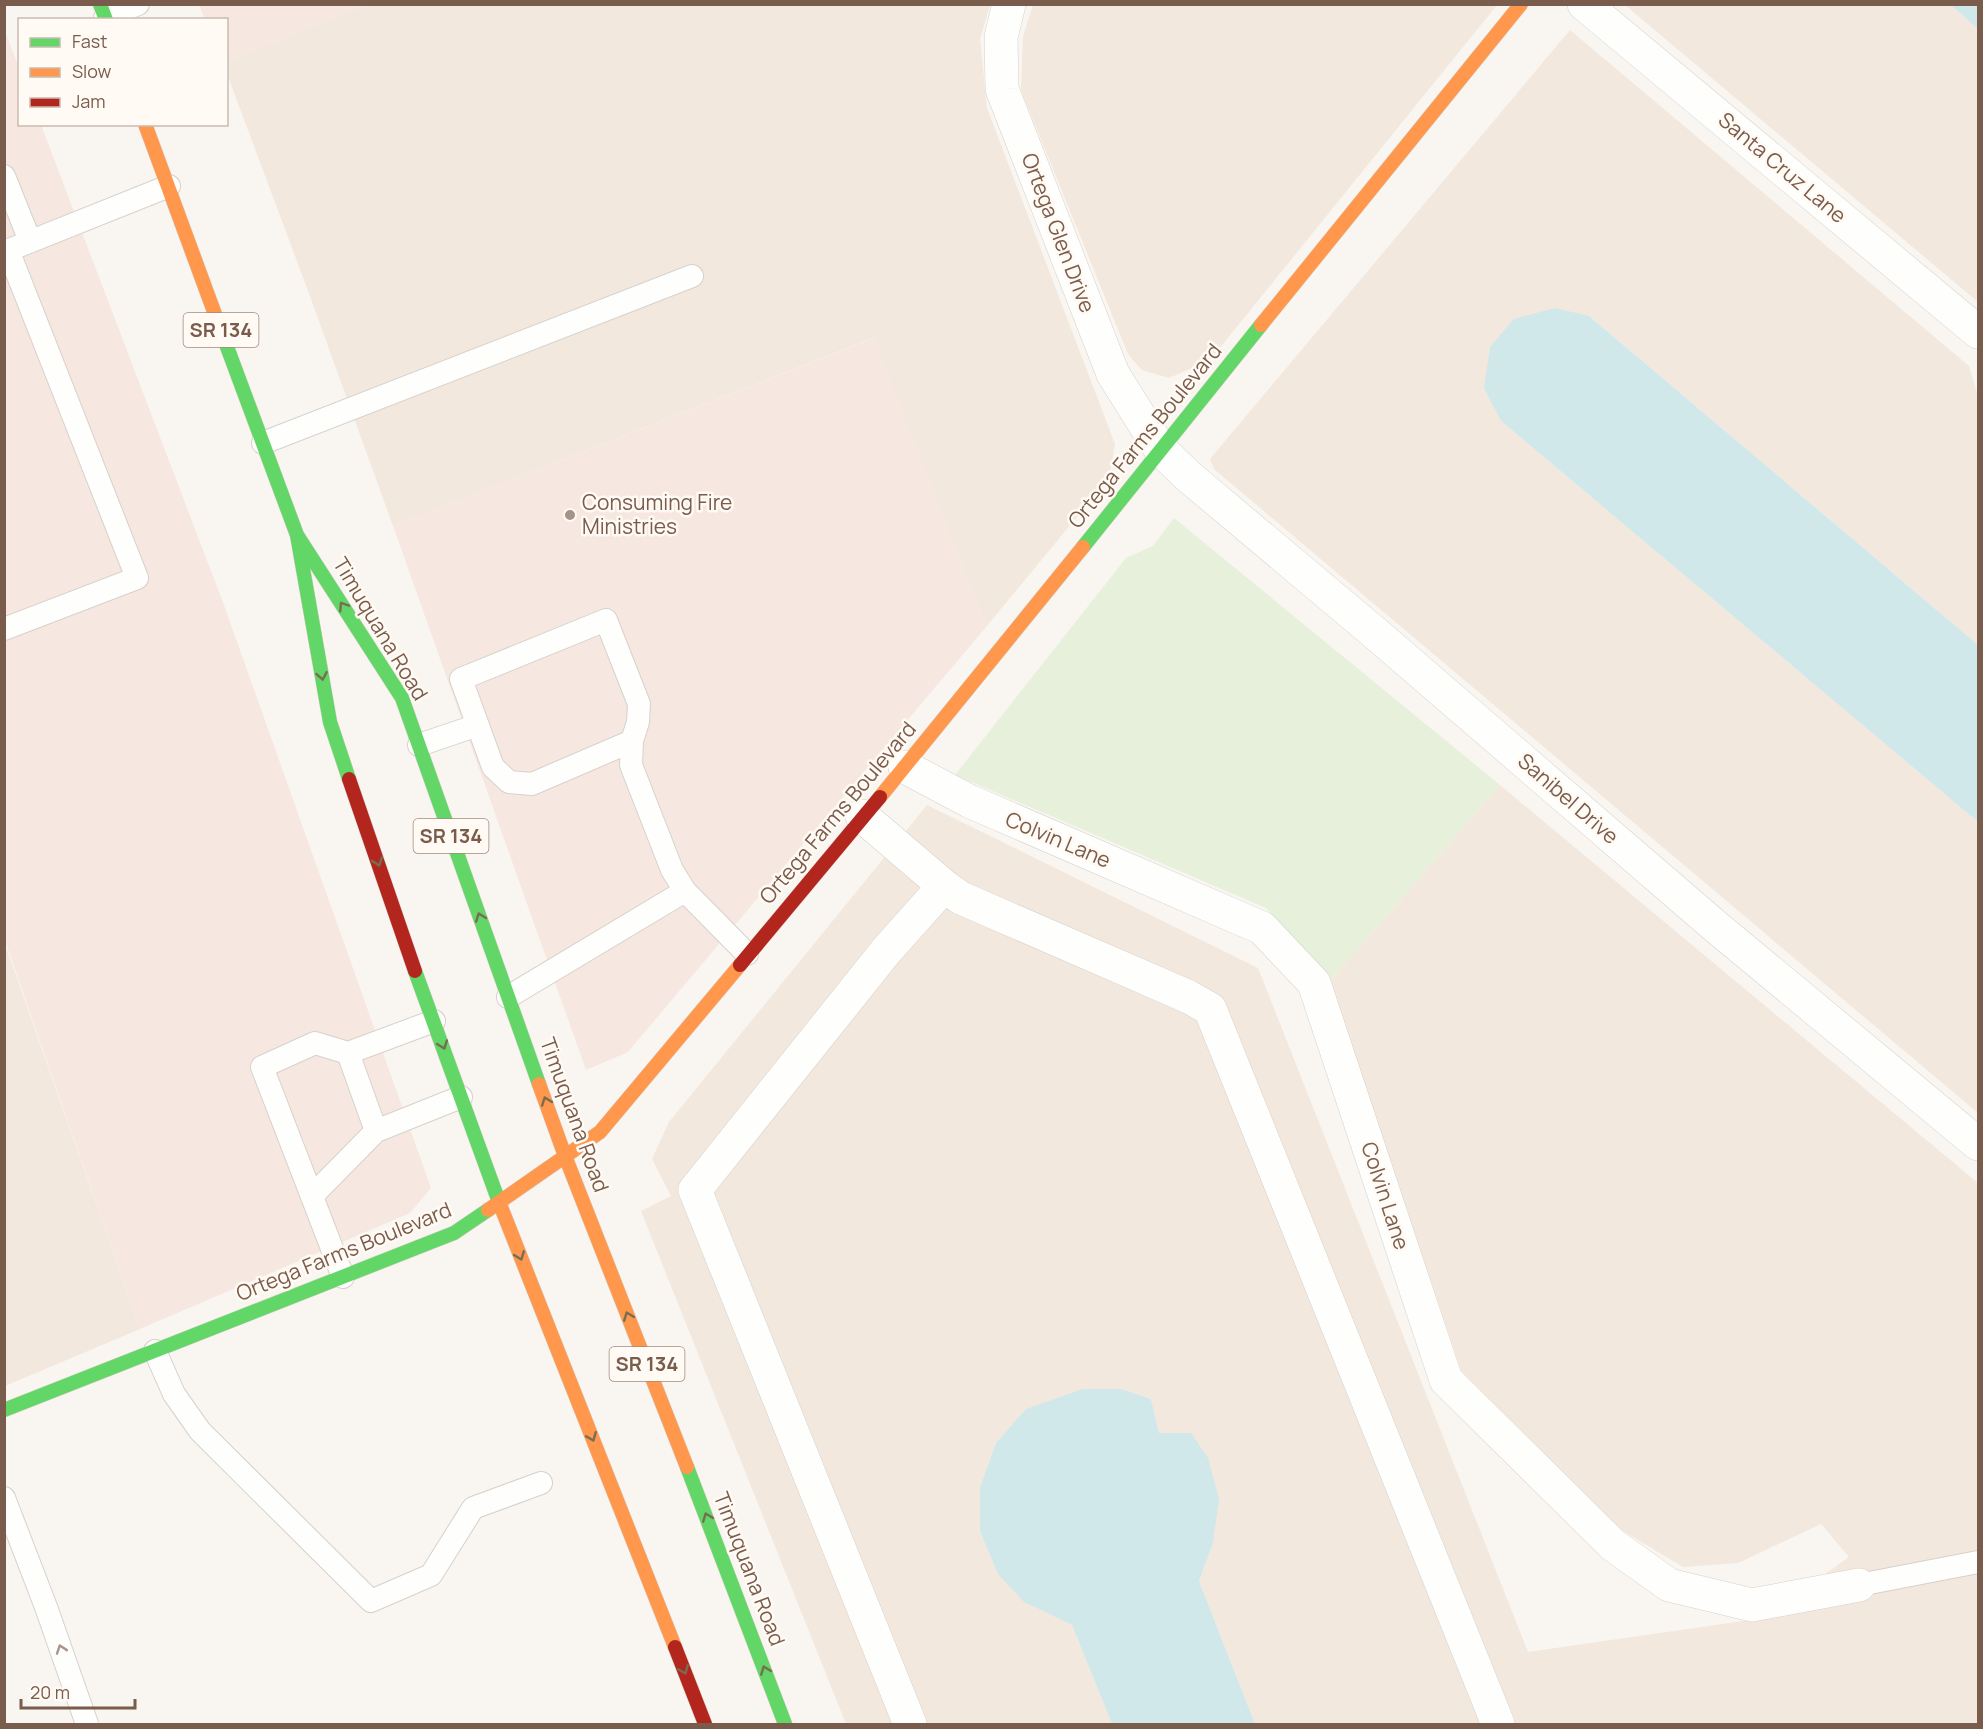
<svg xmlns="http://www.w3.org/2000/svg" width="1983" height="1729" font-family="Manrope,sans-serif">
	<rect width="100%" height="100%" fill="#f9f5f0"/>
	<!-- residential -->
	<path fill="#f2e8de" d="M365 5H990L980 39 987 108 1115 444 1109 478 986 627 873 338 393 526 307 288 227 74V61Z
		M1033 5V4L1497 5 1210 360 1169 378 1142 370 1128 354 1021 90 1023 36Z
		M1625 5H1951L1978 29V302Z
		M1570 30 1969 366 1978 396V645L1589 316 1501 421 1978 822V1113L1214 469 1210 459Z
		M1500 785 1978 1183V1724H1255L1199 1581 1213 1543 1159 1433 1151 1399 1121 1389H1083L996 1443 980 1487V1531L1024 1602 1072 1625 1112 1724H846L641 1211 671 1196 652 1159 669 1122 927 805 1258 968 1528 1652 1764 1618 1849 1557 1821 1524 1738 1563 1683 1567 1613 1525 1461 1370 1330 981Z
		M4 941 140 1329 5 1386H4Z"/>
	<!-- commercial -->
	<path fill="#f6e8e1" d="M199 5H365L227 61 226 20 205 19Z
		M4 29 19 68 20 124 41 125 224 605 431 1188 410 1213 140 1329 5 941Z
		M874 338 986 627 628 1052 586 1070 393 526Z"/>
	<!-- green -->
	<path fill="#e7f0db" d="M1174 518 1500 785 1330 981 1266 908 955 775 1126 558 1153 546Z"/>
	<!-- water -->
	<path fill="#d0e8ea" d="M1951 5H1978V29Z
		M1555 308 1589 316 1978 645V822L1501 421 1484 388 1490 347 1514 319Z
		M1083 1389H1121L1151 1399 1159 1433H1191L1208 1458 1219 1499 1213 1543 1199 1581 1255 1724H1112L1072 1625 1024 1602 998 1574 980 1531V1487L996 1443 1026 1409Z"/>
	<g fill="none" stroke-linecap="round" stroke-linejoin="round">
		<!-- lane casing -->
		<g stroke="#d7d1cb" stroke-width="24">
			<path id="lane" d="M105 18 138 4
				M4 176 30 241
				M4 252 169 186
				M263 443 692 276
				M4 629 137 578 8 250
				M632 741 532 784 509 782 493 767 461 679 606 620 639 704 638 722 632 741 631 765 672 870 685 891 747 954
				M419 745 478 725
				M508 997 685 891
				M434 1021 348 1053 376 1131 461 1097
				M312 1196 376 1131
				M343 1277 262 1067 315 1043 348 1053
				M155 1351 174 1394 200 1431 371 1601 431 1575 473 1508 541 1483
				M4 1498 46 1607 87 1724
				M1859 1585 1978 1562"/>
		</g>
		<!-- street casing -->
		<g stroke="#d7d1cb" stroke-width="34">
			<path id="street" d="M1009 4 1001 37 1002 89 1113 374 1160 449 1188 476 1375 633 1715 926 1978 1144
				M1584 4 1978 332
				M905 767 969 801 1262 928 1314 983 1446 1380 1613 1545 1669 1585 1752 1605 1859 1585
				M862 816 944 886 886 951 695 1190 910 1724
				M944 886 961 898 1189 997 1210 1009 1498 1724"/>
		</g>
		<!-- fast casing -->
		<g stroke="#d9d2cb" stroke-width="15">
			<path id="fast" d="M100 4 106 20
				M223 336 297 535 330 722 349 779
				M297 535 402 698 539 1084
				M1083 547 1261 325
				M415 971 499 1202
				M4 1410 454 1233 488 1210
				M687 1467 785 1724"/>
		</g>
		<!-- slow casing -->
		<g stroke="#d9d2cb" stroke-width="15">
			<path id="slow" d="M145 124 223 336
				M1261 325 1521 4
				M880 797 1083 547
				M539 1084 565 1156 687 1467
				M499 1202 675 1647
				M488 1210 600 1132 740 965"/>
		</g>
		<!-- jam casing -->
		<g stroke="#d9d2cb" stroke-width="15">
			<path id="jam" d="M349 779 415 971
				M740 965 880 797
				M675 1647 705 1724"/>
		</g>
		<!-- lane -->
		<use href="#lane" stroke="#fefefd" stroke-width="22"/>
		<!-- street -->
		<use href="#street" stroke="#fefefd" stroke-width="33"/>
		<!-- fast -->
		<use href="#fast" stroke="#63d668" stroke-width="14"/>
		<!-- slow -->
		<use href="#slow" stroke="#ff974d" stroke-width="14"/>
		<!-- jam -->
		<use href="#jam" stroke="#b3261e" stroke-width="14"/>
	</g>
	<!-- one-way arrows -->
	<defs><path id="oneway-chevron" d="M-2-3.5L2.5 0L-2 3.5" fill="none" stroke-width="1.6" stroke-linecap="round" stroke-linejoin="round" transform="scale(1.5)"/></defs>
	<g stroke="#776e51">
		<use href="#oneway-chevron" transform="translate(343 606) rotate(-123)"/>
		<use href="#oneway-chevron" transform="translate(322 676) rotate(80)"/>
		<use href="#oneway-chevron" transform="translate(378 862) rotate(71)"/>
		<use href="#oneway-chevron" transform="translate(480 917) rotate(-110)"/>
		<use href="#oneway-chevron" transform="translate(443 1045) rotate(70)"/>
		<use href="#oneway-chevron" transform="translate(546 1101) rotate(-110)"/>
		<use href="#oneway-chevron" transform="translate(520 1256) rotate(69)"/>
		<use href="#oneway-chevron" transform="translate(628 1316) rotate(-111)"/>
		<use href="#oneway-chevron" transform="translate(592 1437) rotate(68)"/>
		<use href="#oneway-chevron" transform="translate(707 1517) rotate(-111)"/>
		<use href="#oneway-chevron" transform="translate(684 1670) rotate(68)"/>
		<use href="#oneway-chevron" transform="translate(765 1670) rotate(-111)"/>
	</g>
	<use stroke="#a8958b" href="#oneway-chevron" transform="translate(61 1649) rotate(-109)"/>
	<!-- markers -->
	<circle fill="#a69286" stroke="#fffaf3" stroke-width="2" cx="570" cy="515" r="6"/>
	<g text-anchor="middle" stroke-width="5" stroke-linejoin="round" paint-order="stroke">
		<!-- shield labels -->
		<g fill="#fffaf3" stroke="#a28b7f" stroke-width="1.5">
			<rect x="183.5" y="313" width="75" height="34" rx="4.5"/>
			<rect x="413.5" y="819" width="75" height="34" rx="4.5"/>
			<rect x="609.5" y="1347" width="75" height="34" rx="4.5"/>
		</g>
		<g font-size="20" font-weight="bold" fill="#7a5c4d">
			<text x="221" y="337">SR 134</text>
			<text x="451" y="843">SR 134</text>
			<text x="647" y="1371">SR 134</text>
		</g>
		<!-- street labels -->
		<g font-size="21" fill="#7a5c4d" stroke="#fffaf3">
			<text transform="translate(1782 168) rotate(40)" y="7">Santa Cruz Lane</text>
			<text transform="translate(1058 233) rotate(69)" y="7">Ortega Glen Drive</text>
			<text transform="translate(1145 436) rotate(-51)" y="7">Ortega Farms Boulevard</text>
			<text transform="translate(380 629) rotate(59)" y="7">Timuquana Road</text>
			<text transform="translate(1568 799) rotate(41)" y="7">Sanibel Drive</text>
			<text transform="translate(838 813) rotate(-50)" y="7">Ortega Farms Boulevard</text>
			<text transform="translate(1058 840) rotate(23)" y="7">Colvin Lane</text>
			<text transform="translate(574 1115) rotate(70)" y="7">Timuquana Road</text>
			<text transform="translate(1385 1196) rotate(72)" y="7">Colvin Lane</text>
			<text transform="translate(344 1252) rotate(-22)" y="7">Ortega Farms Boulevard</text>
			<text transform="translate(749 1569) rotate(69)" y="7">Timuquana Road</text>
		</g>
		<!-- poi labels -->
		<g font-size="21" fill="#7a5c4d" stroke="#fffaf3" text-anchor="start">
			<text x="582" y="510">Consuming Fire<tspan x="582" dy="24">Ministries</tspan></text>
		</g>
	</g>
	<!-- border -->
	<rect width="1983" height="1729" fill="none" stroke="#7a5c4d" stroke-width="12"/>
	<!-- legend -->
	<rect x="18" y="18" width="210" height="108" fill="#fffaf3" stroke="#cabbb1" stroke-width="1.5"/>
	<rect x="30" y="38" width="30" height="9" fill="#63d668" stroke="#cabbb1" stroke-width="1.5"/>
	<text x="72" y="48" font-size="18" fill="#7a5c4d">Fast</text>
	<rect x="30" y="68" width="30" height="9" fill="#ff974d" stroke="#cabbb1" stroke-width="1.5"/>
	<text x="72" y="78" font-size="18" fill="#7a5c4d">Slow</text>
	<rect x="30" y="98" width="30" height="9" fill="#b3261e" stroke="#cabbb1" stroke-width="1.5"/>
	<text x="72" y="108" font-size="18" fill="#7a5c4d">Jam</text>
	<!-- scale -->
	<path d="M21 1699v9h114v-9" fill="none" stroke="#7a5c4d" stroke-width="3"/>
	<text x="30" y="1699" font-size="18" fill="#7a5c4d" stroke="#fffaf3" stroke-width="4.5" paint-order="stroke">20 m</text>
</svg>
